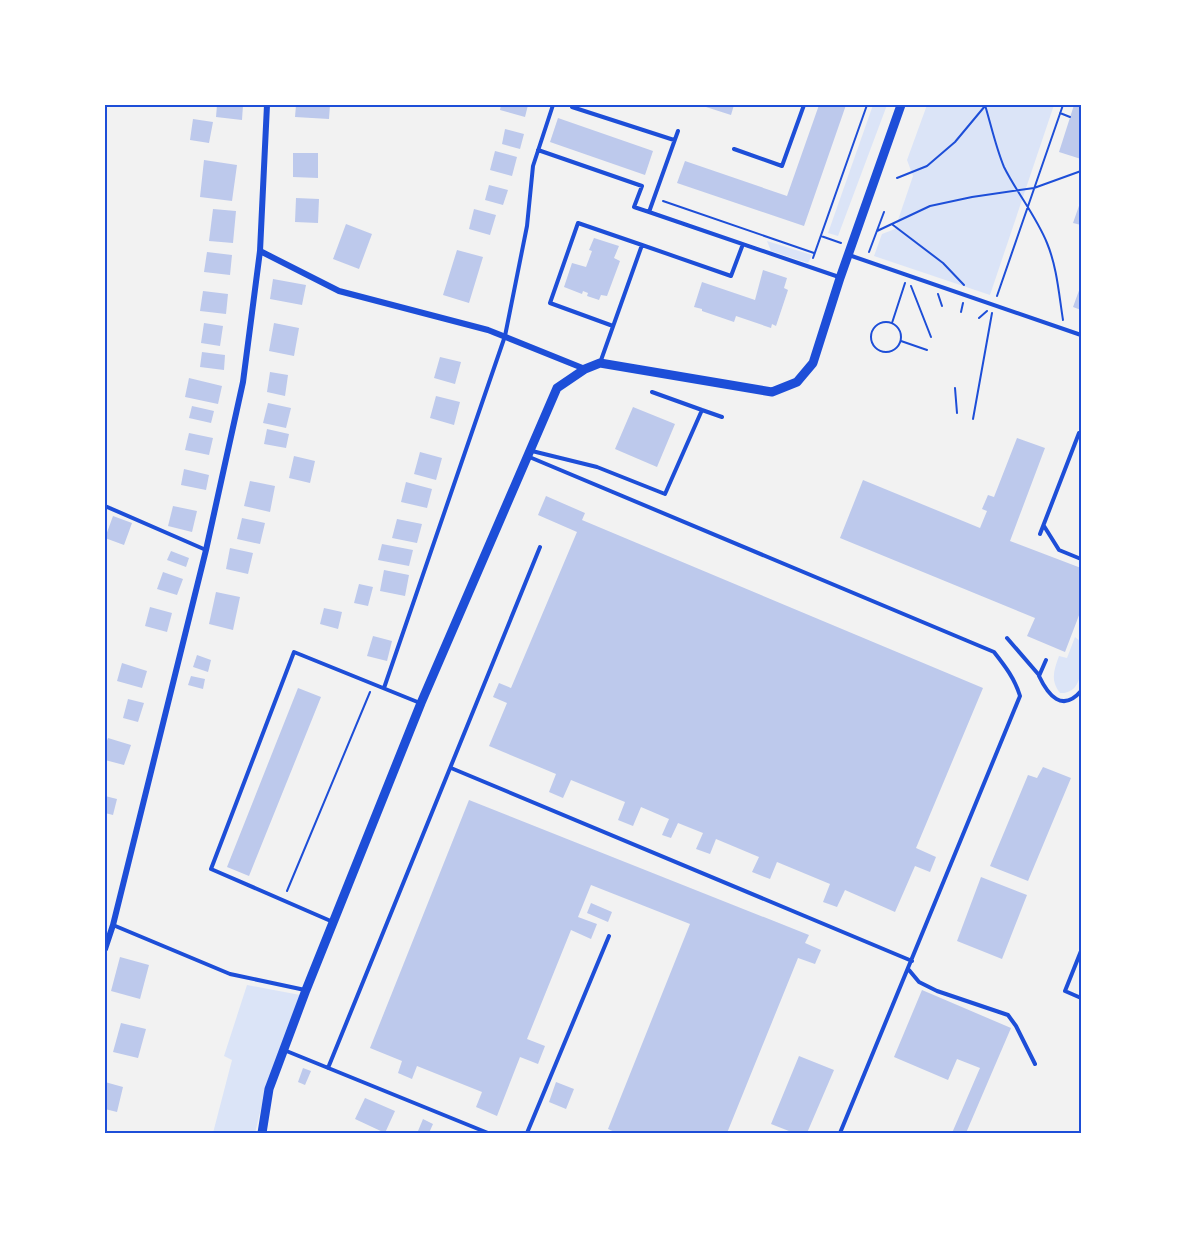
<svg xmlns="http://www.w3.org/2000/svg" width="1186" height="1238" font-family="Commissioner,sans-serif">
	<rect width="100%" height="100%" fill="#f2f2f2"/>
	<!-- green -->
	<path fill="#dbe4f7" d="M873 105H887L838 236 828 233Z
		M927 105H1054L990 295 874 256 882 234 895 229 913 176 907 160Z
		M767 241 812 255 808 263 771 251Z
		M1075 637 1081 642C1081 659 1086 694 1060 693 1050 680 1054 670 1059 656L1067 658Z
		M247 985 300 995 266 1088 255 1133H213L232 1060 224 1056Z"/>
	<!-- building -->
	<path fill="#bdc9ec" d="M217 105H243L242 120 216 117Z
		M296 105H330L329 119 295 117Z
		M501 105H528L525 117 500 110Z
		M707 105H734L731 115 706 107Z
		M819 105H846L804 226 677 183 685 161 787 196Z
		M1074 105H1081V159L1059 152Z
		M558 118 653 151 645 175 550 142Z
		M193 119 213 122 209 143 190 140Z
		M505 129 524 134 520 149 502 144Z
		M495 151 517 157 512 176 490 170Z
		M293 153H318V178L293 177Z
		M204 160 237 165 232 201 200 197Z
		M489 185 508 190 503 205 485 200Z
		M296 198 319 199 318 223 295 222Z
		M1081 200V225L1073 223Z
		M213 209 236 211 233 243 209 241Z
		M474 209 496 215 490 235 469 229Z
		M346 224 372 234 359 269 333 259Z
		M594 238 619 246 614 258 620 261 607 296 601 295 599 300 587 296 588 293 583 291 582 294 564 287 572 263 586 267 592 251 589 250Z
		M457 250 483 257 469 303 443 295Z
		M207 252 232 255 230 275 204 272Z
		M763 270 787 278 784 288 788 290 776 326 772 324 771 328 736 316 734 322 702 311V309L694 307 702 282 755 300Z
		M273 279 306 285 302 305 270 299Z
		M1081 285V310L1073 307Z
		M203 291 228 294 226 314 200 311Z
		M204 323 223 326 220 346 201 343Z
		M274 323 299 328 294 356 269 351Z
		M202 352 225 355 224 370 200 367Z
		M440 357 461 362 455 384 434 378Z
		M270 372 288 375 285 396 267 392Z
		M189 378 222 386 218 404 185 397Z
		M436 396 460 402 454 425 430 418Z
		M268 403 291 408 286 428 263 423Z
		M192 406 214 411 211 423 189 418Z
		M633 407 675 424 657 467 615 449Z
		M267 429 289 434 286 448 264 444Z
		M189 433 213 438 209 455 185 450Z
		M1017 438 1045 448 1010 541 1081 568V610L1065 652 1027 636 1035 618 840 538 863 480 980 528 987 511 982 509 988 495 994 497Z
		M420 452 442 458 436 480 414 474Z
		M294 456 315 461 310 483 289 478Z
		M184 469 209 475 206 490 181 485Z
		M250 481 275 486 270 512 244 506Z
		M406 482 432 489 427 508 401 502Z
		M546 496 585 513 582 520 983 688 916 848 936 857 930 872 915 866 895 912 845 890 837 907 823 902 830 884 777 862 770 879 752 872 759 857 716 839 710 854 696 849 703 833 678 823 671 838 662 835 669 819 641 807 633 826 618 820 625 802 571 780 563 798 549 792 556 774 489 746 507 703 493 697 499 683 511 688 577 532 538 515Z
		M173 506 197 511 192 532 168 526Z
		M113 516 132 523 124 545 105 538Z
		M242 518 265 523 260 544 237 539Z
		M397 519 422 524 417 543 392 538Z
		M382 544 413 550 409 566 378 560Z
		M230 548 253 553 248 574 226 569Z
		M171 551 189 558 186 567 167 560Z
		M384 570 409 575 405 596 380 591Z
		M163 572 183 579 177 595 157 589Z
		M359 584 373 587 368 606 354 603Z
		M216 592 240 597 233 630 209 624Z
		M150 607 172 613 167 632 145 626Z
		M324 608 342 612 338 629 320 624Z
		M373 636 392 641 387 661 367 656Z
		M197 655 211 660 208 672 193 667Z
		M122 663 147 671 142 688 117 681Z
		M191 676 205 679 203 689 188 685Z
		M298 688 321 697 249 876 227 867Z
		M128 699 144 703 138 722 123 718Z
		M108 738 131 745 124 765 105 760V746Z
		M1043 767 1071 778 1028 881 990 866 1028 775 1037 778Z
		M105 796 117 799 113 815 105 813Z
		M469 800 809 935 805 943 821 950 815 964 798 958 727 1133H617L608 1129 690 924 591 885 578 917 597 924 591 939 571 930 527 1039 545 1046 538 1064 520 1057 497 1116 476 1107 482 1092 417 1066 412 1079 398 1073 402 1061 370 1048Z
		M981 877 1027 895 1002 959 957 941Z
		M591 903 612 912 608 922 587 913Z
		M120 957 149 965 140 999 111 991Z
		M922 990 1011 1028 966 1133H952L980 1068 957 1059 948 1080 894 1057Z
		M121 1023 146 1029 138 1058 113 1052Z
		M799 1056 834 1070 807 1133H794L771 1124Z
		M303 1068 311 1071 305 1085 298 1082Z
		M105 1082 123 1087 117 1112 105 1109Z
		M556 1082 574 1089 566 1109 549 1102Z
		M365 1098 395 1111 385 1133 355 1119Z
		M423 1119 433 1124 429 1133 418 1131Z"/>
	<g fill="none" stroke-linecap="round" stroke-linejoin="round">
		<!-- path -->
		<path stroke="#1d4ed8" stroke-width="2" d="M985 105C991 125 996 148 1004 167 1017 193 1036 216 1047 243 1057 267 1059 295 1063 320
			M1060 113 1070 117
			M897 178 927 166 955 142 985 106
			M663 201 814 253
			M893 225 943 263 964 285
			M877 231 930 206 972 197 1034 188 1081 171
			M821 236 841 243
			M869 252 884 212
			M813 258 867 105
			M911 286 931 337
			M938 294 942 306
			M997 296 1063 105
			M961 312 963 303
			M979 318 987 311
			M871 337a15 15 0 1 1 30 0a15 15 0 1 1-30 0Z
			M892 323 905 283
			M901 341 927 350
			M955 388 957 413
			M973 419 992 313
			M287 891 370 692"/>
		<!-- service -->
		<path stroke="#1d4ed8" stroke-width="4" d="M572 107 674 140
			M678 131 649 212 839 277
			M734 149 782 166 804 105
			M538 150 642 186 634 207 649 212
			M849 255 1081 335
			M613 326 550 303 578 223 642 245
			M600 363 642 245 731 276 743 244
			M702 410 722 417
			M532 451 597 467 665 494 702 410 652 392
			M527 456 994 652C1005 666 1015 679 1020 696L840 1133
			M105 506 206 550
			M1044 526 1059 550 1081 559
			M1040 534 1079 433
			M1007 638 1039 675
			M1046 660 1039 676C1048 695 1062 713 1081 691
			M384 688 505 336 527 226 533 166 553 105
			M451 768 912 961
			M333 922 211 869 294 652 420 703
			M113 925 230 974 305 990
			M1081 951 1065 991 1081 998
			M909 970 919 982 937 991 1008 1015 1016 1026 1035 1064
			M284 1050 488 1133
			M328 1068 540 547
			M527 1133 609 936"/>
		<!-- minor -->
		<path stroke="#1d4ed8" stroke-width="6" d="M260 251 339 291 488 330 585 369
			M105 949 113 925 206 550 243 382 260 251 267 105"/>
		<!-- tertiary -->
		<path stroke="#1d4ed8" stroke-width="9" d="M262 1133 269 1089 306 990 421 703 557 388 585 369 600 363 772 392 797 382 813 363 840 278 901 105"/>
	</g>
	<!-- border -->
	<rect width="1186" height="1238" fill="none" stroke="#ffffff" stroke-width="213"/>
	<rect x="106" y="106" width="974" height="1026" fill="none" stroke="#1d4ed8" stroke-width="2"/>
</svg>
